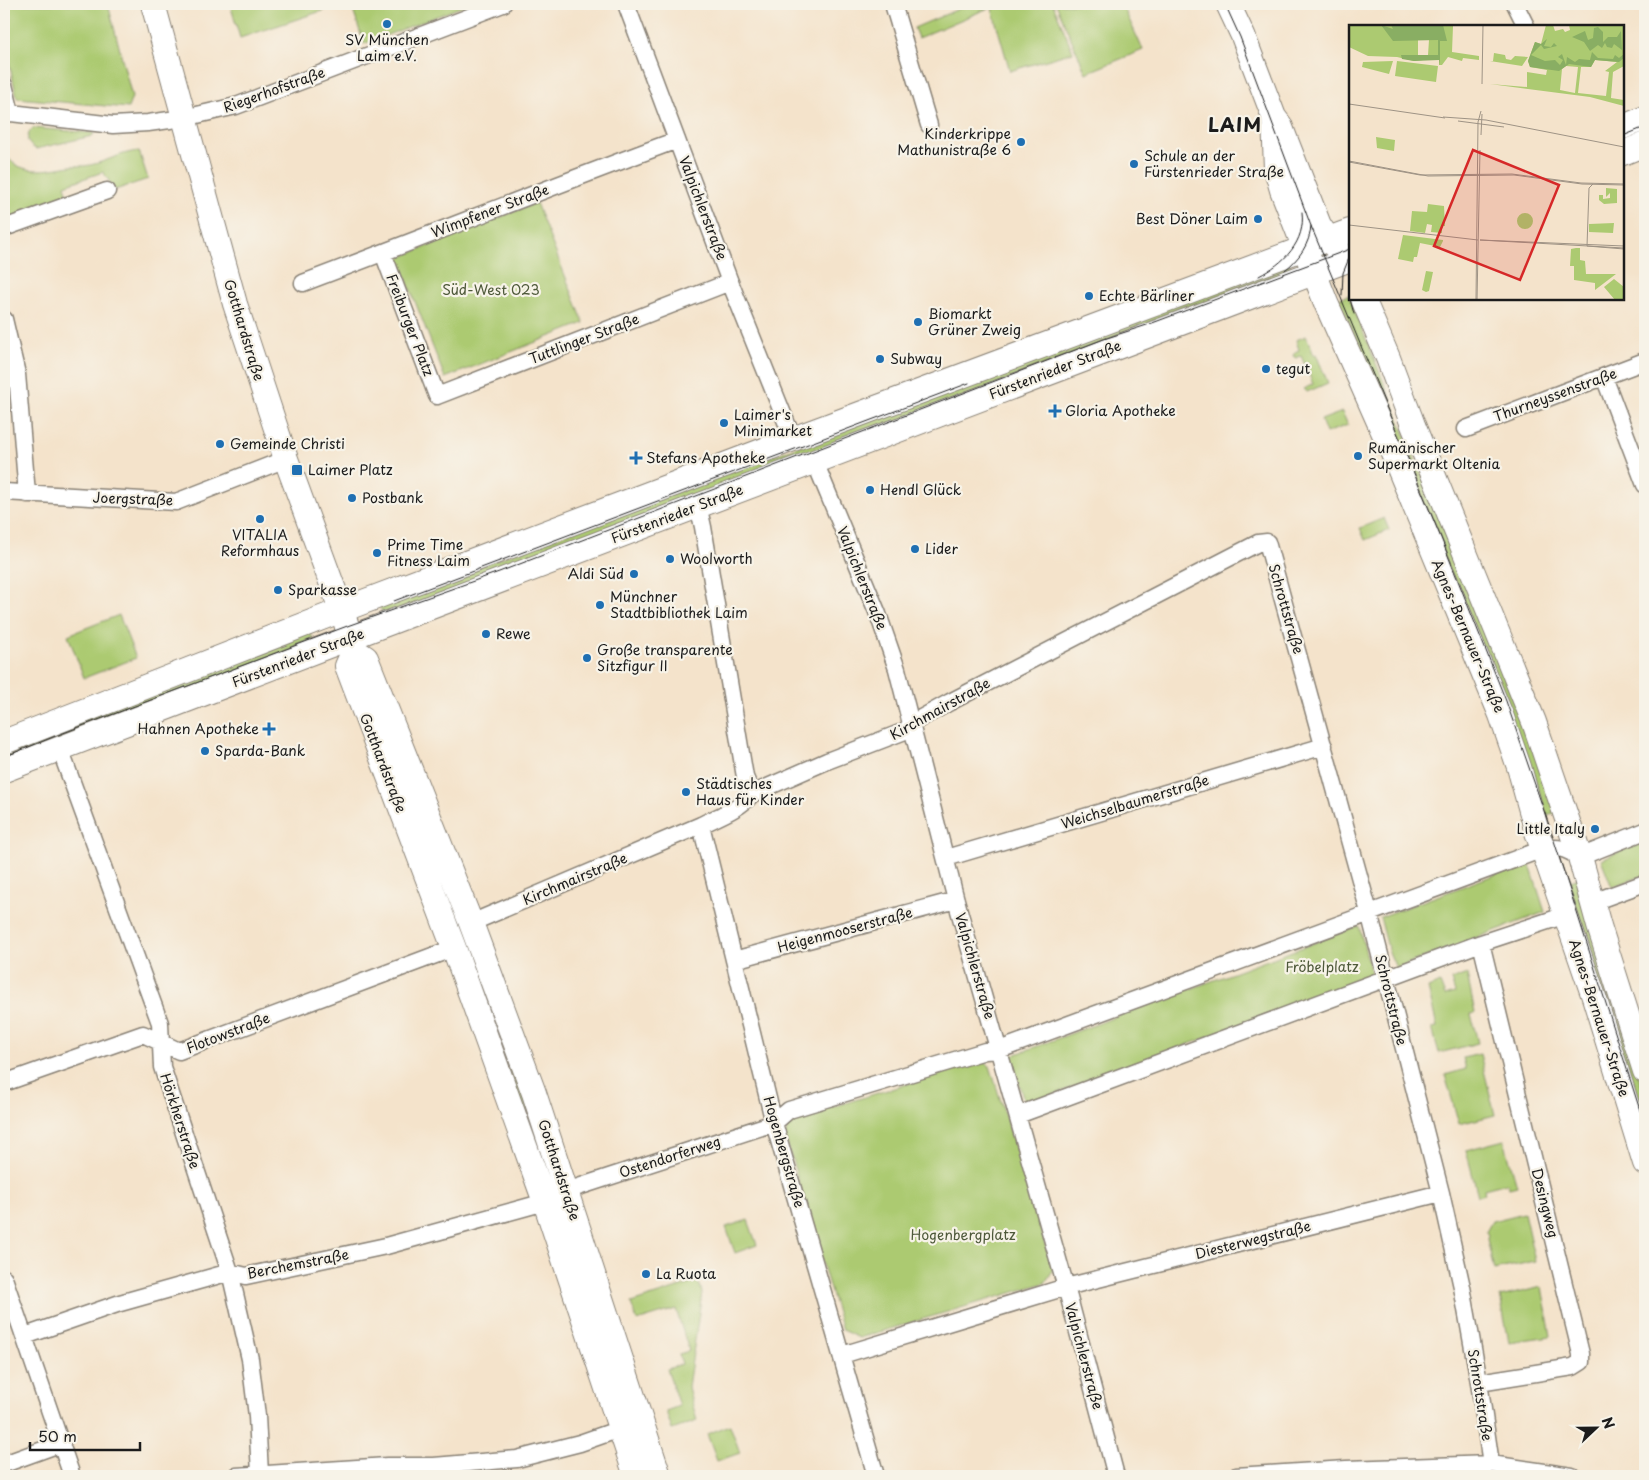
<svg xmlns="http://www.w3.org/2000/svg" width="1649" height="1480" font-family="'Playpen Sans',sans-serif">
	<rect width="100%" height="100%" fill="#f7f3e8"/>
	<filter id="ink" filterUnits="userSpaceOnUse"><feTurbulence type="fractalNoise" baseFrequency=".02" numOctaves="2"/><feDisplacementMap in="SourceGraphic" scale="10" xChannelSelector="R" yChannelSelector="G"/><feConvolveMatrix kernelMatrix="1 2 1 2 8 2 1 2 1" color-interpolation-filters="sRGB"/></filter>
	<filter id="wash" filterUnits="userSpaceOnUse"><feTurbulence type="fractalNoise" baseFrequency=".0096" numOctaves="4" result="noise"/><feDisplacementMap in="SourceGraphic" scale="20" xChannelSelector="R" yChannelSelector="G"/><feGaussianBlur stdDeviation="1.12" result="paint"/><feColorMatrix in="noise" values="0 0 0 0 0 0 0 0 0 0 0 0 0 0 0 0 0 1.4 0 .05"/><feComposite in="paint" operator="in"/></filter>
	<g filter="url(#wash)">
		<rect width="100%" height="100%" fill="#f4e3cb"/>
		<!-- green -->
		<path fill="#acca71" stroke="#647346" d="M4 4H108L132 97 128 108 17 98 4 40Z
			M230 4H343L240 38Z
			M351 4H469L364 44Z
			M970 4H998L918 38 914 28Z
			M1003 4H1053L1073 52 1010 71 992 9Z
			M1056 4H1122L1143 50 1086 73Z
			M33 128 93 133 94 134 92 136 36 149C26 144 25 136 33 128Z
			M4 151C16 177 47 170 70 166 77 165 83 167 90 165 106 162 122 152 139 151L148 179 115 190 103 172 65 185 69 199 4 222Z
			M536 203 584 323 445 378 398 258Z
			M1289 262 1293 272 384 617 379 604Z
			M1348 295 1560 812 1540 818 1372 380 1339 299Z
			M1306 336 1314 355 1316 354 1328 383 1307 392 1304 389 1313 384 1301 356 1296 358 1293 356 1295 352 1299 350 1296 340Z
			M1342 412 1348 425 1326 433 1321 420Z
			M1384 518 1389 530 1365 540 1360 528Z
			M119 615 136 658 84 678 68 635Z
			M308 627 315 644 4 764V746Z
			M1645 842V875L1612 887 1601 859Z
			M1529 862 1545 912 1396 968 1389 952 1380 917Z
			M1579 878 1645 1097V1139L1562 884Z
			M1359 926 1372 976 1025 1105 1011 1056Z
			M478 971 560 1195 556 1200 473 973Z
			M1467 974 1475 1013 1471 1014 1478 1043 1439 1053 1432 1028 1437 1027 1428 988 1440 983 1445 996 1455 993 1451 980Z
			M1480 1054 1495 1115 1459 1124 1445 1075 1466 1069 1463 1058Z
			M982 1061 990 1066 1053 1270 1045 1283 859 1338 842 1330 785 1136 790 1120Z
			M1504 1140 1517 1186 1509 1188 1507 1183 1484 1189 1485 1194 1478 1196 1466 1150Z
			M1524 1213 1535 1261 1494 1270 1487 1239 1488 1235 1486 1232 1492 1221Z
			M748 1220 757 1245 735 1253 726 1227Z
			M696 1282 700 1285 702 1293 688 1387 697 1421 672 1430 666 1411 679 1406 667 1369 682 1364 679 1354 689 1351 676 1309 637 1321 631 1303Z
			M1542 1287 1551 1336 1509 1342 1500 1297Z
			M730 1425 740 1453 717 1461 707 1434Z"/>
	</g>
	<g filter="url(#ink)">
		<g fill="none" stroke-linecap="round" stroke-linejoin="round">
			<!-- street casing -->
			<g stroke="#888074" stroke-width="19">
				<path id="street" d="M626 4 730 282 793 439
					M893 4 929 125
					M1515 4 1526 26
					M4 85 11 113
					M4 114 11 113 113 125 148 123 184 118 236 106 503 4
					M4 228 107 191
					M383 253 437 396 730 282
					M303 283C428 236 552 186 677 140
					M4 319 17 374 27 494
					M1604 377 1645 485
					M1466 429 1645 361
					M815 462 878 614 897 669 956 900 1069 1298 1116 1476
					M4 492 176 502 286 459
					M698 505 703 527 745 777 752 794
					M60 749 160 1023 162 1067 230 1272 250 1359 257 1416 260 1474
					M701 825 774 1123 876 1476
					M946 858 1324 746
					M1593 902 1645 883
					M471 923 701 825C719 816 738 810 752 794L827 761 905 731 912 723 950 702 1258 543 1267 542 1369 912 1441 1193 1462 1287 1479 1382 1491 1464
					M734 960 956 900
					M4 1083 143 1034 179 1051 454 948
					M1018 1115 1481 943 1566 915
					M566 1191 774 1123 789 1110 985 1051 999 1050 1543 849C1560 846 1565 849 1580 857L1645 831
					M4 1278 72 1476
					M25 1336 120 1303 230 1272 246 1276 386 1246 545 1202
					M842 1355 1066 1287 1441 1193
					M1479 1382 1573 1367 1581 1362V1354L1481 943
					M4 1464 62 1443
					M236 1476 387 1466H434L517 1459 580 1443 620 1429
					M1236 1476 1346 1469 1491 1464 1572 1476"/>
			</g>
			<!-- secondary casing -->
			<g stroke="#888074" stroke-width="26">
				<path id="secondary" d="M153 4 235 304 286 459 345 620 354 650 347 666 454 948 545 1202 636 1476
					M1228 4 1243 36 1274 117 1280 125 1285 138 1319 225 1328 239 1338 250
					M1274 117 1276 169 1282 190 1326 303 1394 456 1501 715 1519 767 1537 832 1594 997 1645 1163
					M1623 127 1645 118
					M1623 153 1645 144
					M1363 299 1388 358 1413 425 1534 722 1580 857 1599 926 1645 1071
					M354 650 366 658 471 923 534 1093 659 1476
					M4 742 342 610 793 439 1350 231
					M4 770 320 649 1350 259"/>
			</g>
			<!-- street -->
			<use href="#street" stroke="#fff" stroke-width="16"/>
			<!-- secondary -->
			<use href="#secondary" stroke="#fff" stroke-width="24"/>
			<!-- tram -->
			<path stroke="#1c1c1c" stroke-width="1" d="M1225 4 1240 37 1311 226 1441 538 1506 701 1550 828 1645 1126
				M1623 136 1645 127
				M1285 270C1299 259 1310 244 1311 226
				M1259 276C1284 263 1306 242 1302 212
				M1350 287V298
				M1342 295 1343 273 1350 256
				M1350 299 1354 314
				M394 601 969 383
				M4 757 58 735 350 625 499 572 1104 339 1147 325 1350 249"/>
		</g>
	</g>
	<!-- markers -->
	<g fill="#1f6fb2" stroke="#f7f3e8" stroke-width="2">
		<circle cx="387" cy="24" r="5"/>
		<circle cx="1021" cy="142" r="5"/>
		<circle cx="1134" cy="164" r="5"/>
		<circle cx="1258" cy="219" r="5"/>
		<circle cx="1089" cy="296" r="5"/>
		<circle cx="918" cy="322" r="5"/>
		<circle cx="880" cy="359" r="5"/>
		<circle cx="1266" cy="369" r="5"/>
		<path d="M1052.5 403.5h5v5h5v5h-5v5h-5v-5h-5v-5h5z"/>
		<circle cx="724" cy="423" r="5"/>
		<circle cx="220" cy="444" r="5"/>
		<circle cx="1358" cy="456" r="5"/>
		<path d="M633.5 450.5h5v5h5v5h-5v5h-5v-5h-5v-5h5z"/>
		<rect x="291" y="464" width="12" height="12" rx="2.5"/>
		<circle cx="870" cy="490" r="5"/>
		<circle cx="352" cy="498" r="5"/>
		<circle cx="260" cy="519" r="5"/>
		<circle cx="915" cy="549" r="5"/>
		<circle cx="377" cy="553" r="5"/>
		<circle cx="670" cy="559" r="5"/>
		<circle cx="634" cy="574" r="5"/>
		<circle cx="278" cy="590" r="5"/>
		<circle cx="600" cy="605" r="5"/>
		<circle cx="486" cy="634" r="5"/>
		<circle cx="587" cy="658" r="5"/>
		<path d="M266.5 721.5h5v5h5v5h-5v5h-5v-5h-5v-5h5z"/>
		<circle cx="205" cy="751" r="5"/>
		<circle cx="686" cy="792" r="5"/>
		<circle cx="1595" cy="829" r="5"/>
		<circle cx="646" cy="1274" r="5"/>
	</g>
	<g text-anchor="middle" stroke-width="4.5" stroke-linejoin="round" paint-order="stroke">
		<!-- poi labels -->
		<g font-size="14" fill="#1c1c1c" stroke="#f7f3e8" text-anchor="start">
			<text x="387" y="45" text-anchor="middle">SV München<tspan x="387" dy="16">Laim e.V.</tspan></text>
			<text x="1011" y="139" text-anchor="end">Kinderkrippe<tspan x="1011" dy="16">Mathunistraße 6</tspan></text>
			<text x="1144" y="161">Schule an der<tspan x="1144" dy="16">Fürstenrieder Straße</tspan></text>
			<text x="1248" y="224" text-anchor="end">Best Döner Laim</text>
			<text x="1099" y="301">Echte Bärliner</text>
			<text x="928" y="319">Biomarkt<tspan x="928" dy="16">Grüner Zweig</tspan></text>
			<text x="890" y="364">Subway</text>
			<text x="1276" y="374">tegut</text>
			<text x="1065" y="416">Gloria Apotheke</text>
			<text x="734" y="420">Laimer's<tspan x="734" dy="16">Minimarket</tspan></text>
			<text x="230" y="449">Gemeinde Christi</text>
			<text x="1368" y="453">Rumänischer<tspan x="1368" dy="16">Supermarkt Oltenia</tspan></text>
			<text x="646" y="463">Stefans Apotheke</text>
			<text x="308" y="475">Laimer Platz</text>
			<text x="880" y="495">Hendl Glück</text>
			<text x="362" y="503">Postbank</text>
			<text x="260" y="540" text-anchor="middle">VITALIA<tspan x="260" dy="16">Reformhaus</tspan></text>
			<text x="387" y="550">Prime Time<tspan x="387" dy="16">Fitness Laim</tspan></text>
			<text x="925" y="554">Lider</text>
			<text x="680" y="564">Woolworth</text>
			<text x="624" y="579" text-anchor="end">Aldi Süd</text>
			<text x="288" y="595">Sparkasse</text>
			<text x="610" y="602">Münchner<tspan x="610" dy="16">Stadtbibliothek Laim</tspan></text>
			<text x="496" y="639">Rewe</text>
			<text x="597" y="655">Große transparente<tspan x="597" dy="16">Sitzfigur II</tspan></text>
			<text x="259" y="734" text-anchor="end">Hahnen Apotheke</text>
			<text x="215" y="756">Sparda-Bank</text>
			<text x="696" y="789">Städtisches<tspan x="696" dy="16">Haus für Kinder</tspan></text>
			<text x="1585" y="834" text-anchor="end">Little Italy</text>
			<text x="656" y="1279">La Ruota</text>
		</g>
		<!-- street labels -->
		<g font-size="14" fill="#1c1c1c" stroke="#f7f3e8">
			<text transform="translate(274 90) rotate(-20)" y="5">Riegerhofstraße</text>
			<text transform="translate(703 208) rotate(69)" y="5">Valpichlerstraße</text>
			<text transform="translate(490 211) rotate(-21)" y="5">Wimpfener Straße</text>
			<text transform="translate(410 325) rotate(69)" y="5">Freiburger Platz</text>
			<text transform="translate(244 330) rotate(73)" y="5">Gotthardstraße</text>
			<text transform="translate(584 339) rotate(-21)" y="5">Tuttlinger Straße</text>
			<text transform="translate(1055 370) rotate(-21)" y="5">Fürstenrieder Straße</text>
			<text transform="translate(1555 395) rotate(-20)" y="5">Thurneyssenstraße</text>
			<text transform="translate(133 499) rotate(2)" y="5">Joergstraße</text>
			<text transform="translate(677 514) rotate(-21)" y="5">Fürstenrieder Straße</text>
			<text transform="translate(862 578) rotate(68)" y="5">Valpichlerstraße</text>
			<text transform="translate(1286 609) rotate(74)" y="5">Schrottstraße</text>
			<text transform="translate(1468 636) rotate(67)" y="5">Agnes-Bernauer-Straße</text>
			<text transform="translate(298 658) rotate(-21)" y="5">Fürstenrieder Straße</text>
			<text transform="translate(940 709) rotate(-29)" y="5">Kirchmairstraße</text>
			<text transform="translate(383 763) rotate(69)" y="5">Gotthardstraße</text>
			<text transform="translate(1135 802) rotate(-17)" y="5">Weichselbaumerstraße</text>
			<text transform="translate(575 879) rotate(-23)" y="5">Kirchmairstraße</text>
			<text transform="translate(845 930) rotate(-15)" y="5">Heigenmooserstraße</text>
			<text transform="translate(975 966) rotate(74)" y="5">Valpichlerstraße</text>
			<text transform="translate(1391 1000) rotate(76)" y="5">Schrottstraße</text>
			<text transform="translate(1599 1018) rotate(72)" y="5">Agnes-Bernauer-Straße</text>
			<text transform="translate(228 1033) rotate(-21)" y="5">Flotowstraße</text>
			<text transform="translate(180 1121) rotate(72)" y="5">Hörkherstraße</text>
			<text transform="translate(784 1152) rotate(74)" y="5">Hogenbergstraße</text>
			<text transform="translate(670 1157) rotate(-18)" y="5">Ostendorferweg</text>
			<text transform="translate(559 1170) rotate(72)" y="5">Gotthardstraße</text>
			<text transform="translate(1545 1203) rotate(76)" y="5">Desingweg</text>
			<text transform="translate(1253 1240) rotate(-14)" y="5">Diesterwegstraße</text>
			<text transform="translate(298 1264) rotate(-11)" y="5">Berchemstraße</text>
			<text transform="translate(1084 1356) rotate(75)" y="5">Valpichlerstraße</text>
			<text transform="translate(1480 1395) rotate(81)" y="5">Schrottstraße</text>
		</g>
		<!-- park labels -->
		<g font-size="14" fill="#4e593a" stroke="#f7f3e8">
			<text x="491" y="295">Süd-West 023</text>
			<text x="1322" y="972">Fröbelplatz</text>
			<text x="963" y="1240">Hogenbergplatz</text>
		</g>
		<!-- district labels -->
		<g font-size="19" font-weight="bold" letter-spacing="1" fill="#1c1c1c" stroke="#f7f3e8">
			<text x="1235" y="132">LAIM</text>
		</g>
	</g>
	<!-- overview -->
	<g transform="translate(1349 25)">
		<rect width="275" height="275" fill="#f4e3cb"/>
		<path d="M0 0 104 1 103 27 130 31V35L114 33 113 36 99 32 93 40H90V35L83 34 65 36 48 32 19 31 0 22ZM69 14 90 15H80L79 30H89L90 21V32L69 31ZM197 0H204L206 6 214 4 216 7 221 5 220 0H275V41L264 47 262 73 275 75V81L241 72 141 59 178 62V47L197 50 198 45 181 42 179 36 186 17 192 19ZM246 35 268 37 256 46 260 47 257 71 229 68 232 42H242ZM217 41 229 42 226 68 211 65 213 44ZM145 28 156 30 157 34 162 35 166 31 179 32 173 41 141 36H144ZM44 36 40 49 13 42 14 37ZM48 36 89 41 87 57 46 51ZM27 112 46 115 45 126 28 123ZM257 163 268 164V178L255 179 250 175V170H254V174L261 173V168L257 172ZM79 179 95 181 96 201H93V208L82 207 83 200 78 199 76 208 61 206 63 186 78 187ZM168 196a8 8 0 1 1 16 0a8 8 0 1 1-16 0ZM265 198 264 208 240 207V199ZM54 210 94 215V216L91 222 71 218 68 232H65L64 237 49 234ZM227 223H231V235L236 236 237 249H267L246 265V258L225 255V241H221L222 224ZM77 246 84 247 80 266 77 267 73 265ZM265 254 275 262V275H266L255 262Z" fill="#acca71" fill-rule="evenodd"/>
		<path d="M32 0 44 4 42 0H94L98 16H91V34L90 40V35L65 36 53 34 52 30H89V15L44 16ZM249 2 254 7V17L259 12H268L272 6 273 25 265 19 263 23 258 22 256 18 253 23 249 20 241 26 235 17 223 12 236 6 239 15 244 13 245 3ZM198 14 195 21 202 22 205 18 208 21 195 24 192 20 182 30 196 36 206 35 211 40 214 35 209 32 213 29 217 40 218 32 226 37 230 34 241 35 243 27 249 33 264 34 266 30 270 33 275 29V33L270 37 246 35 242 42 220 39 210 46 181 42 179 36 186 17 192 19Z" fill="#89ae63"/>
		<path fill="none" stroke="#9e9385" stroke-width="1" d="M133 59 134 0M0 79 96 93M94 92 137 95 275 122M109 96 155 102M132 110 133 89M0 136 79 151 165 150 233 159 275 160M0 137 71 150 163 149 232 158 275 159M244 159 240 163 238 221 275 224M0 200 129 215M275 221 131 215 275 223M127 275 129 97 132 86M128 275 131 125"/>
		<path fill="#d62828" fill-opacity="0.15" stroke="#d62828" stroke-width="2.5" d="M124 125 210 160 171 255 85 221Z"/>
		<rect width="275" height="275" fill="none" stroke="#1c1c1c" stroke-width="2.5"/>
	</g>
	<!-- margin -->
	<rect width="1649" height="1480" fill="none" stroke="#f7f3e8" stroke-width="20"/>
	<!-- north arrow -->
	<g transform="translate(1596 1428) rotate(68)" stroke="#f7f3e8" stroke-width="4" paint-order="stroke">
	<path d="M0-4L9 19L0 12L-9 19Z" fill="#1c1c1c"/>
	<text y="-8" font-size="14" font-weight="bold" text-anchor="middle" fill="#1c1c1c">N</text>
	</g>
	<!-- scale -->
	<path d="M30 1442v8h110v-8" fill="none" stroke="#1c1c1c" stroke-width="2.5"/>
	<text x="38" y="1442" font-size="15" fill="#1c1c1c" stroke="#f7f3e8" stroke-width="4" paint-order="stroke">50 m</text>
</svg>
